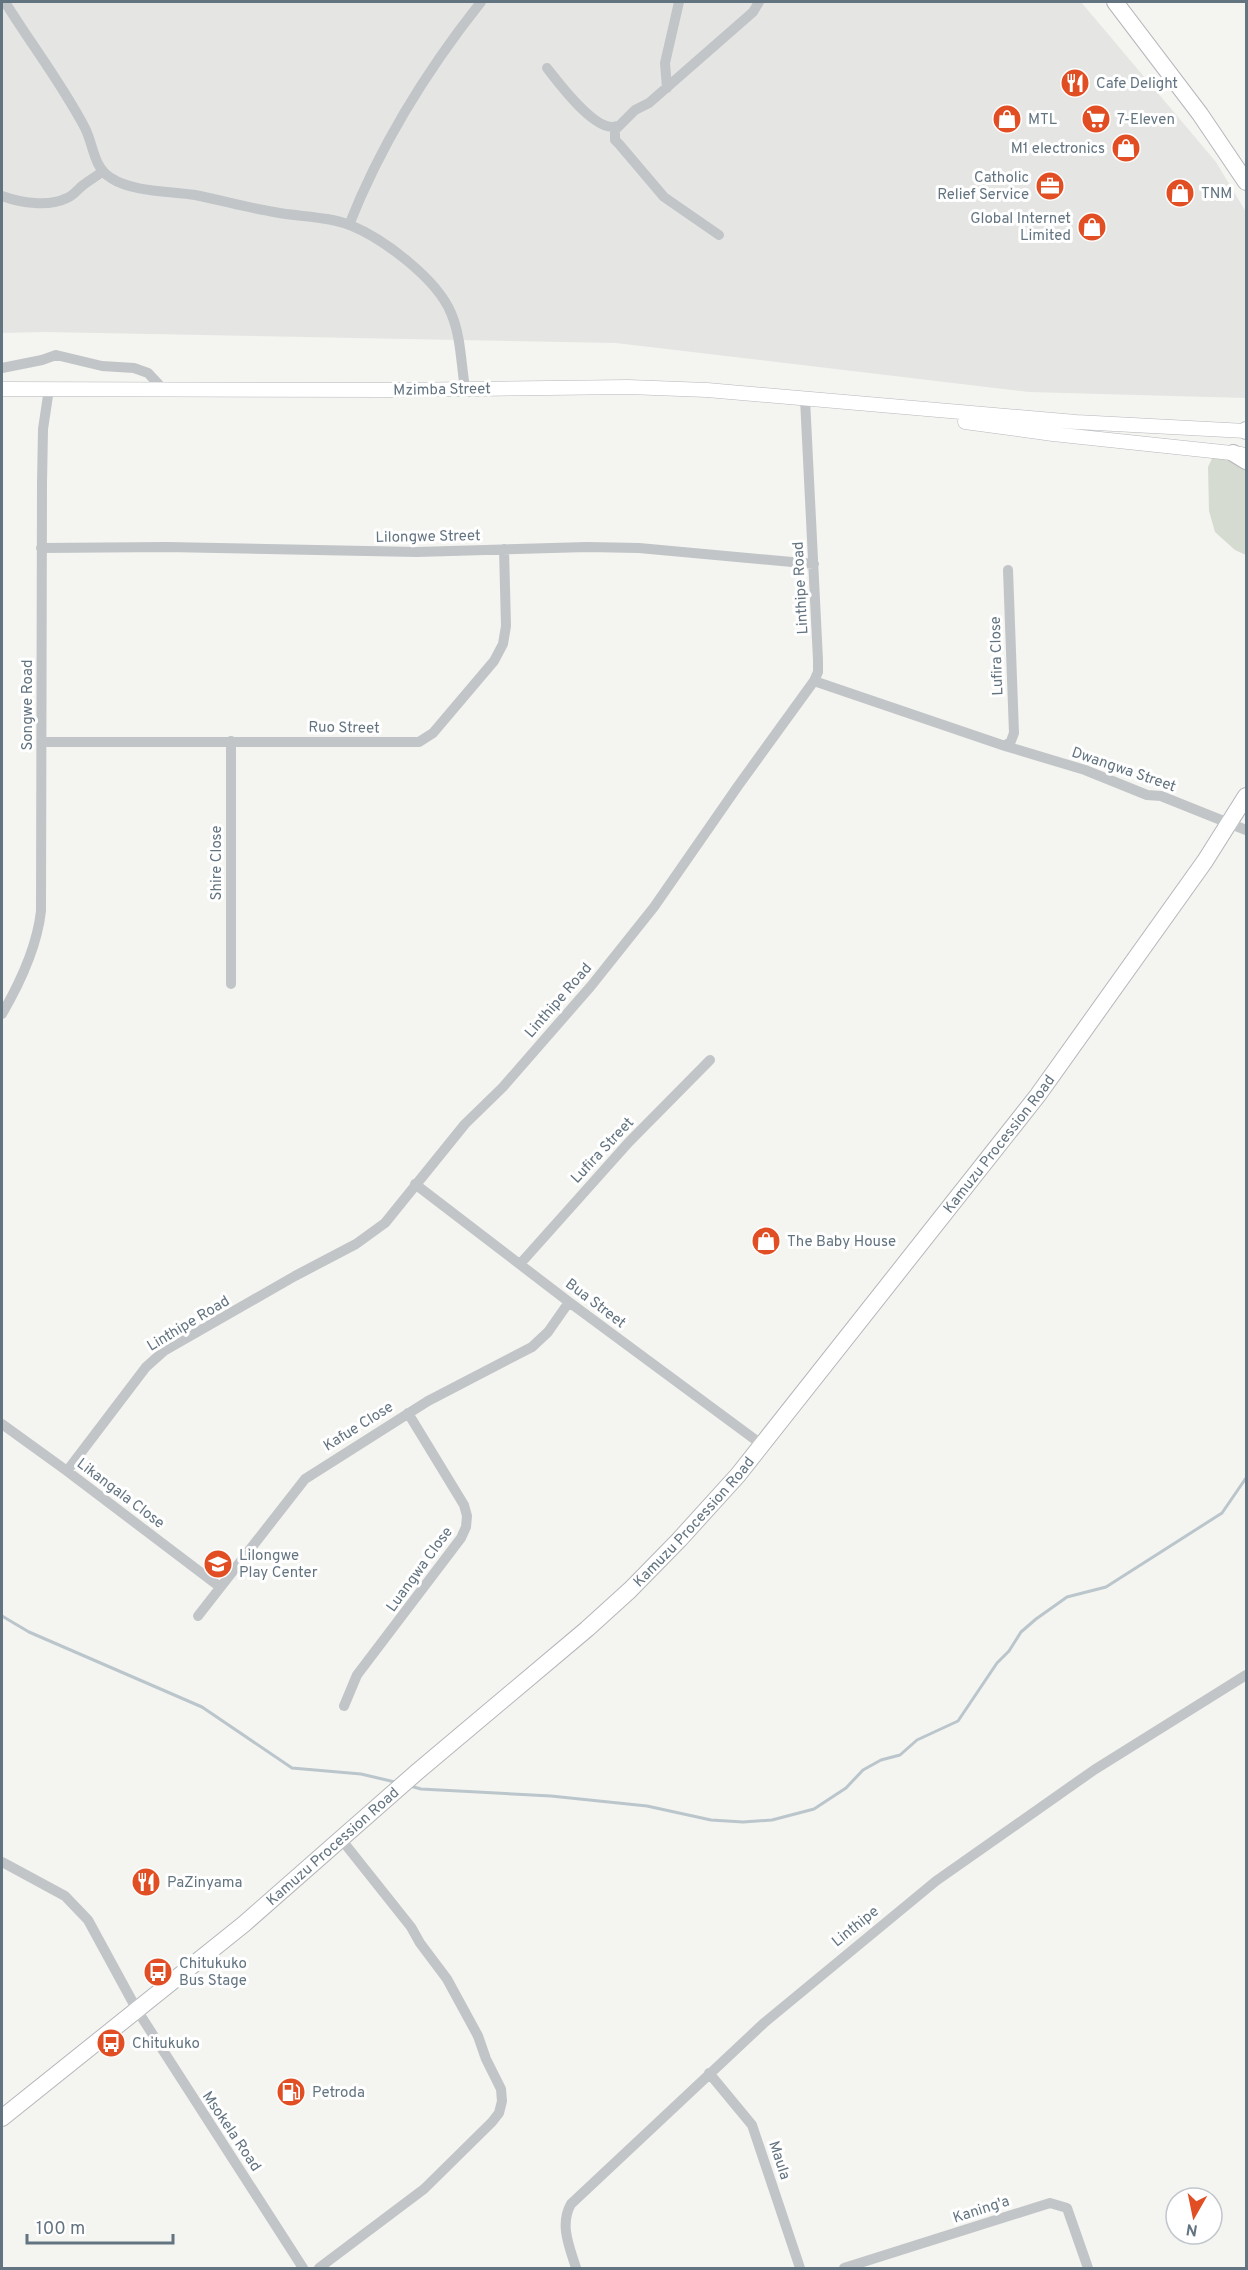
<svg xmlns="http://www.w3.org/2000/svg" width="1248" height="2270" font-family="Overpass,sans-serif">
	<rect width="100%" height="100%" fill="#f4f4f0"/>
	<!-- built -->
	<path fill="#e5e6e4" d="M2 2H1081L1216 162 1246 212V398L1029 392 616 343 44 332 2 333Z"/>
	<!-- green -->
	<path fill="#d5dbd1" d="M1217 448H1246V555L1235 550 1215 532 1209 511 1208 467Z"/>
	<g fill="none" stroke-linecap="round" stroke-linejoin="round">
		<!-- stream -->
		<path stroke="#bac6cb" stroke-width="3" d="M2 1616 29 1632 202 1707 292 1768 361 1774 395 1782
			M410 1786 421 1789 551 1796 647 1806 711 1820 743 1822 772 1820 814 1809 846 1788 863 1770 881 1760 900 1755 917 1740 958 1721 997 1663 1009 1651 1021 1632 1036 1619 1067 1597 1106 1587 1222 1513 1246 1478"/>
		<!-- major casing -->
		<g stroke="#b4b8bc" stroke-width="15">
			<path id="major" d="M2 389 394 390 628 387 707 390 1076 422 1246 431
				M965 422 1053 434 1241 454"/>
		</g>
		<!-- highway casing -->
		<g stroke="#b4b7ba" stroke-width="18">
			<g id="highway">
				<path d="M1115 2 1200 114 1246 182"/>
				<path d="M1246 431V430"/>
				<path d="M1233 453 1246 461"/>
				<path id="s1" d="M2 2118 244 1924 417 1772 587 1629 630 1590 679 1540 738 1475 1038 1095 1205 861 1246 796"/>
			</g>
		</g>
		<!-- minor -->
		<path stroke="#c1c5c8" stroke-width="10" d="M5 2C31 44 62 84 85 128 94 146 93 167 111 178 132 192 170 191 195 195 221 200 248 208 274 212 299 217 327 216 350 225 384 239 437 279 451 313 461 336 461 364 465 388
			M547 68C559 83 596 134 617 126
			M667 88 665 63 679 2
			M2 196C21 203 49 207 67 198 74 195 77 190 82 186 88 181 95 177 102 172
			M349 225C381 144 427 70 481 2
			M719 235 664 197 619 144 615 140V130L635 110 649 103 753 12 759 2
			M2 368 42 360 56 355 102 366 134 368 148 373 163 389
			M41 548 167 547 417 552 587 547 639 548 814 564
			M814 681 1005 746 1011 741 1014 733 1008 570
			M42 742H419L433 733 494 661 503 644 506 626 504 549
			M1005 746 1085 770 1147 795 1161 796 1246 830
			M231 984V741
			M2 1014C20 983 37 947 41 911L42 483 43 429 49 389
			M415 1184 569 1302 761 1444
			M520 1264 629 1142 710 1060
			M2 1424 67 1471 220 1587
			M67 1471 146 1367 164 1351 295 1276 356 1244 385 1223 465 1124 503 1087 591 986 654 907 738 786 814 681 818 672V660L805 399
			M198 1616 305 1479 428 1401 532 1347 548 1332 569 1302
			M344 1706 357 1675 461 1538 466 1527 467 1516 464 1505 408 1413
			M2 1862 65 1896 88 1920 137 2010 303 2268
			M709 2073 752 2125 800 2268
			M319 2268 424 2189 492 2122 499 2113 502 2101 501 2089 486 2059 478 2036 447 1979 420 1943 411 1927 341 1839
			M576 2268C570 2248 559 2225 571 2204L764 2023 936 1881 1094 1770 1246 1675
			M844 2268 1050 2203 1067 2208 1088 2268"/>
		<!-- major -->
		<use href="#major" stroke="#fff" stroke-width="14"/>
		<!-- highway -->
		<use href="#highway" stroke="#fff" stroke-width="16"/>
	</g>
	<!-- icons -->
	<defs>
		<g id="restaurant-disc" transform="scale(1.5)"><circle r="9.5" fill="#e14e23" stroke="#fff"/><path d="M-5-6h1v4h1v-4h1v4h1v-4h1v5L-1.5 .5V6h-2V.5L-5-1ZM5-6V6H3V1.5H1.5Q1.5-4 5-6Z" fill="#fff"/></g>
		<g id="shop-disc" transform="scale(1.5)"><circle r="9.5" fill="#e14e23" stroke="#fff"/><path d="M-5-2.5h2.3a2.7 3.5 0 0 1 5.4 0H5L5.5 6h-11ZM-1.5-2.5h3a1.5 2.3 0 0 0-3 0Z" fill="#fff"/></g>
		<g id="supermarket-disc" transform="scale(1.5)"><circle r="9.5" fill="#e14e23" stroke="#fff"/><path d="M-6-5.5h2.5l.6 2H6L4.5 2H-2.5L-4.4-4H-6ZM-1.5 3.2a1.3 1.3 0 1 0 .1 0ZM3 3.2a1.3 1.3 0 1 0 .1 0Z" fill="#fff"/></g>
		<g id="office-disc" transform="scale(1.5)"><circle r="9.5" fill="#e14e23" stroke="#fff"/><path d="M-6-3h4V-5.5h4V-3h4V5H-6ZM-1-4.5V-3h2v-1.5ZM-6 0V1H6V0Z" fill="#fff"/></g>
		<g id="school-disc" transform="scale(1.5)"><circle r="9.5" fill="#e14e23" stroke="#fff"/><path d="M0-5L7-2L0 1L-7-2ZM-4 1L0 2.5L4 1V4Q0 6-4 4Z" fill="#fff"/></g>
		<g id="bus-disc" transform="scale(1.5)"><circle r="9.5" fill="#e14e23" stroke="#fff"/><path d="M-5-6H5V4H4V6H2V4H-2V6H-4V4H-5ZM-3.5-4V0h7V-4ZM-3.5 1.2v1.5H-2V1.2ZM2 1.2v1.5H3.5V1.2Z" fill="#fff"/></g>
		<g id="fuel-disc" transform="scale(1.5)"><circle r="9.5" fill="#e14e23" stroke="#fff"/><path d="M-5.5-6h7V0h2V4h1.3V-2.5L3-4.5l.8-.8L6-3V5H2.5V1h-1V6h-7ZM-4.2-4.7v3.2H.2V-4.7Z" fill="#fff"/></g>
	</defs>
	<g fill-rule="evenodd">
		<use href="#restaurant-disc" x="1075" y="83"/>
		<use href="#shop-disc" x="1007" y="119"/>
		<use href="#supermarket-disc" x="1096" y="119"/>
		<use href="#shop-disc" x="1126" y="148"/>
		<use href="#office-disc" x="1050" y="186"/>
		<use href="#shop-disc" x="1180" y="193"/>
		<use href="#shop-disc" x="1092" y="227"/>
		<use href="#shop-disc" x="766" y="1241"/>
		<use href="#school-disc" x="218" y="1564"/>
		<use href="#restaurant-disc" x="146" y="1882"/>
		<use href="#bus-disc" x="158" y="1972"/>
		<use href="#bus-disc" x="111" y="2043"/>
		<use href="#fuel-disc" x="291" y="2092"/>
	</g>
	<g text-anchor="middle" stroke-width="6" stroke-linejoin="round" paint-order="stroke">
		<!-- poi labels -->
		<g font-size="15" fill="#637481" stroke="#fff" text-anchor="start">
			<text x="1096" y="88">Cafe Delight</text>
			<text x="1028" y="124">MTL</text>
			<text x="1117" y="124">7-Eleven</text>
			<text x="1105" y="153" text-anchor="end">M1 electronics</text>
			<text x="1029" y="182" text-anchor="end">Catholic<tspan x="1029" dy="17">Relief Service</tspan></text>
			<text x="1201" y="198">TNM</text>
			<text x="1071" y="223" text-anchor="end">Global Internet<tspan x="1071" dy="17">Limited</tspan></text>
			<text x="787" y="1246">The Baby House</text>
			<text x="239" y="1560">Lilongwe<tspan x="239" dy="17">Play Center</tspan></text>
			<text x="167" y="1887">PaZinyama</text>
			<text x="179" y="1968">Chitukuko<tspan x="179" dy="17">Bus Stage</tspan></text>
			<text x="132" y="2048">Chitukuko</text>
			<text x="312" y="2097">Petroda</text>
		</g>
		<!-- street labels -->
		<g font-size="15" fill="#637481" stroke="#fff">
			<text transform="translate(442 389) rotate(-1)" y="5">Mzimba Street</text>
			<text transform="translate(428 536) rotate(-1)" y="5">Lilongwe Street</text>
			<text transform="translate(800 588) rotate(-93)" y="5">Linthipe Road</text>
			<text transform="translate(996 656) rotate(-92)" y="5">Lufira Close</text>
			<text transform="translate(27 705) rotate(-90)" y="5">Songwe Road</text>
			<text transform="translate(344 727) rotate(1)" y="5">Ruo Street</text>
			<text transform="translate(1124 769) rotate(19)" y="5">Dwangwa Street</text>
			<text transform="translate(216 863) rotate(-90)" y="5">Shire Close</text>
			<text transform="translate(558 1000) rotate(-49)" y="5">Linthipe Road</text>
			<text dy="5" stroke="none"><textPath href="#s1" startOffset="1400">Kamuzu Procession Road</textPath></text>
			<text transform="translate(602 1150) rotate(-47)" y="5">Lufira Street</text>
			<text transform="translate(596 1303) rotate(37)" y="5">Bua Street</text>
			<text transform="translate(188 1323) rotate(-31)" y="5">Linthipe Road</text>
			<text transform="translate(358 1426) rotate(-32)" y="5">Kafue Close</text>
			<text transform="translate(121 1493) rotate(37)" y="5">Likangala Close</text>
			<text dy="5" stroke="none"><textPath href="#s1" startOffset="914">Kamuzu Procession Road</textPath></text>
			<text transform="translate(419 1569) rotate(-54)" y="5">Luangwa Close</text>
			<text dy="5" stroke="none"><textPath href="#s1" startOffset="428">Kamuzu Procession Road</textPath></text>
			<text transform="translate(855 1926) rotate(-39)" y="5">Linthipe</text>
			<text transform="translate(232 2131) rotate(56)" y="5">Msokela Road</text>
			<text transform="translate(780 2160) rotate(72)" y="5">Maula</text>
			<text transform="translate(981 2209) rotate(-18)" y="5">Kaning'a</text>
		</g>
	</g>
	<!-- border -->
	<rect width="1248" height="2270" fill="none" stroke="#637481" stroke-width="6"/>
	<!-- north arrow -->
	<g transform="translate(1194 2216) rotate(189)"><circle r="28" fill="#ffffff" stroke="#c1c7cd" stroke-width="1.5"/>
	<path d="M0-4.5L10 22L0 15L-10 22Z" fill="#e14e23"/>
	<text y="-9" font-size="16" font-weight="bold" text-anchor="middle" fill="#637481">N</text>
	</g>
	<!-- scale -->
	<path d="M27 2234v9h146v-9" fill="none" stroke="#637481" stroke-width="3"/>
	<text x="36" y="2234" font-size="18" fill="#637481" stroke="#ffffff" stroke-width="4.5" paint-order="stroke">100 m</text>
</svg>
